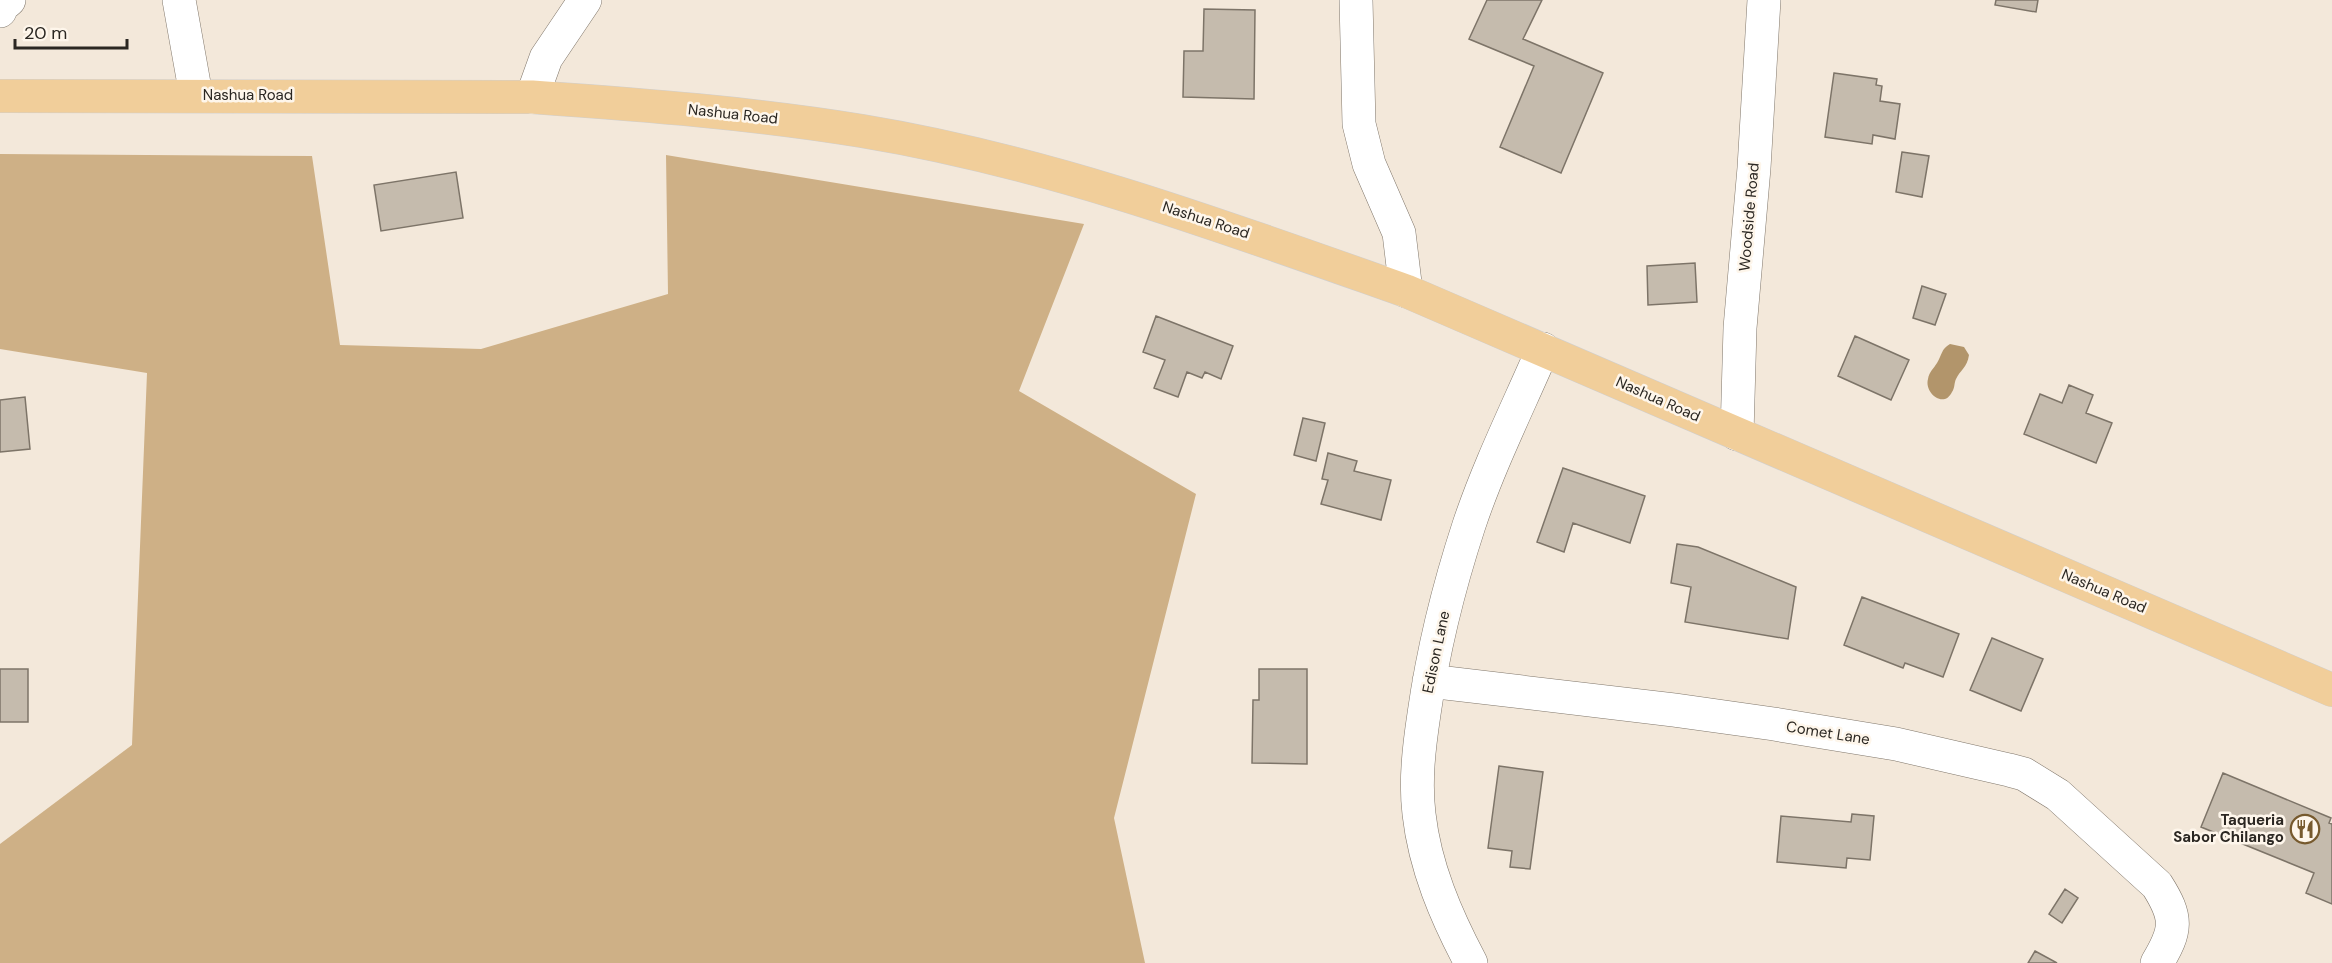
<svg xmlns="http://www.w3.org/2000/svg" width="2332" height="963" font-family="'DM Sans',sans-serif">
	<rect width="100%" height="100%" fill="#f3e8da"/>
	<!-- forest -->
	<path fill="#ceb086" d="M0 154 312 156 340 345 481 349 668 294 666 155 1084 224 1019 391 1196 494 1114 818 1145 963H0V844L132 745 147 373 0 349Z"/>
	<!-- water -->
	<path fill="#b2956b" d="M1950 344 1964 347 1969 355C1967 368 1960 370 1956 379 1954 383 1955 388 1952 392 1944 409 1924 393 1928 379 1929 372 1934 368 1937 363 1942 355 1941 349 1950 344Z"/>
	<!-- building -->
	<path fill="#c5bbad" stroke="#7d7468" stroke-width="1.5" d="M1487 0H1542L1523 39 1603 73 1561 173 1500 147 1534 66 1469 39Z
		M1996 0H2038L2036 12 1995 5Z
		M1204 9 1255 10 1254 99 1183 97 1184 51H1203Z
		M1834 73 1877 79 1876 85 1882 86 1880 101 1900 104 1895 139 1873 135 1872 144 1825 137Z
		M1902 152 1929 156 1922 197 1896 192Z
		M456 172 463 218 381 231 374 185Z
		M1695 263 1697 302 1648 305 1647 266Z
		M1922 286 1946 294 1935 325 1913 318Z
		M1156 316 1233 346 1221 379 1205 372 1202 378 1187 372 1178 397 1154 388 1165 360 1143 352Z
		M1855 336 1909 360 1891 400 1838 376Z
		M2069 385 2093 395 2086 413 2112 423 2096 463 2024 434 2040 394 2062 403Z
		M25 397 30 449 0 452V400Z
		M1303 418 1325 423 1316 461 1294 455Z
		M1328 453 1357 461 1354 471 1391 480 1381 520 1321 504 1328 480 1322 479Z
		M1563 468 1645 496 1630 543 1573 523 1564 552 1537 542Z
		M1677 544 1698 547 1796 587 1788 639 1685 622 1691 587 1671 583Z
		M1862 597 1959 634 1943 677 1905 663 1903 668 1844 645Z
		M1992 638 2043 659 2021 711 1970 690Z
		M0 669H28V722H0Z
		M1259 669H1307V764L1252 763 1253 700H1259Z
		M1499 766 1543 772 1530 869 1510 867 1512 851 1488 848Z
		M2223 773 2331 818 2329 823 2332 824V904L2306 893 2314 873 2201 827Z
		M1852 814 1874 816 1870 860 1847 858 1846 868 1777 862 1781 816 1851 822Z
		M2065 889 2078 898 2062 923 2049 914Z
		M2035 951 2057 963H2028Z"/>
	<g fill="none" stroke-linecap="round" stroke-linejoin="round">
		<!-- minor casing -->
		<g stroke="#80776b" stroke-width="34">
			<path id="minor" d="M179 0 196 95
				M1356 0 1359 124 1369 164 1399 233 1406 291
				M0 11 2 6 9 0
				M532 97 546 58 585 0
				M1737 434 1740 328 1754 168 1764 0
				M1429 681 1674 710 1774 724 1896 744 2009 770 2024 774 2058 795 2157 885C2178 918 2177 930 2157 963
				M1471 963C1446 916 1425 867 1419 814 1415 781 1419 747 1424 714 1433 650 1449 586 1469 525 1489 465 1518 407 1543 349"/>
		</g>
		<!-- major casing -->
		<g stroke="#d0cfce" stroke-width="34">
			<path id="major" d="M0 96 532 97C643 105 753 113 862 131 1050 162 1228 228 1406 291L2332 690"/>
		</g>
		<!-- minor -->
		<use href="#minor" stroke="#fff" stroke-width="33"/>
		<!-- major -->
		<use href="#major" stroke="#f1ce9a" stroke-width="33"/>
	</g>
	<!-- icons -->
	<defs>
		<g id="restaurant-ring" transform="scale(1.5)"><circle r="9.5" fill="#fef6eb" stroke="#775a2e" stroke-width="1.5"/><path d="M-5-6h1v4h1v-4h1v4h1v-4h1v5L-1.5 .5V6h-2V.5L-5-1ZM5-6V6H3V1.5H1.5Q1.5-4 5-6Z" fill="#775a2e"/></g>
	</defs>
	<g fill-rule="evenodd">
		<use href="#restaurant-ring" x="2305" y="829"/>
	</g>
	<g text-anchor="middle" stroke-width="5" stroke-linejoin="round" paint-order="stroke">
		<!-- street labels -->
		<g font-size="15" fill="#2b2722" stroke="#fef6eb">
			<text x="248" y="100">Nashua Road</text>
			<text transform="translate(733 114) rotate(6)" y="5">Nashua Road</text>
			<text transform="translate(1749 217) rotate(-85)" y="5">Woodside Road</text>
			<text transform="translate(1206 220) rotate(18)" y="5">Nashua Road</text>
			<text transform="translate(1658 399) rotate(24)" y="5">Nashua Road</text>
			<text transform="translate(2104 591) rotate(23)" y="5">Nashua Road</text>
			<text transform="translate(1436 652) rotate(-78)" y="5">Edison Lane</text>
			<text transform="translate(1828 733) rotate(9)" y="5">Comet Lane</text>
		</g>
		<!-- poi labels -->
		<g font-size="15" font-weight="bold" fill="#2b2722" stroke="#fef6eb" text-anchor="end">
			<text x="2284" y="825">Taqueria<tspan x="2284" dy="17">Sabor Chilango</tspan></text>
		</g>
	</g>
	<!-- scale -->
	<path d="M15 39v9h112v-9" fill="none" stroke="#2b2722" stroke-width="3"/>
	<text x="24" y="39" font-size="18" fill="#2b2722" stroke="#fef6eb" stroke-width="4.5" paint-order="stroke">20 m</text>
</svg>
